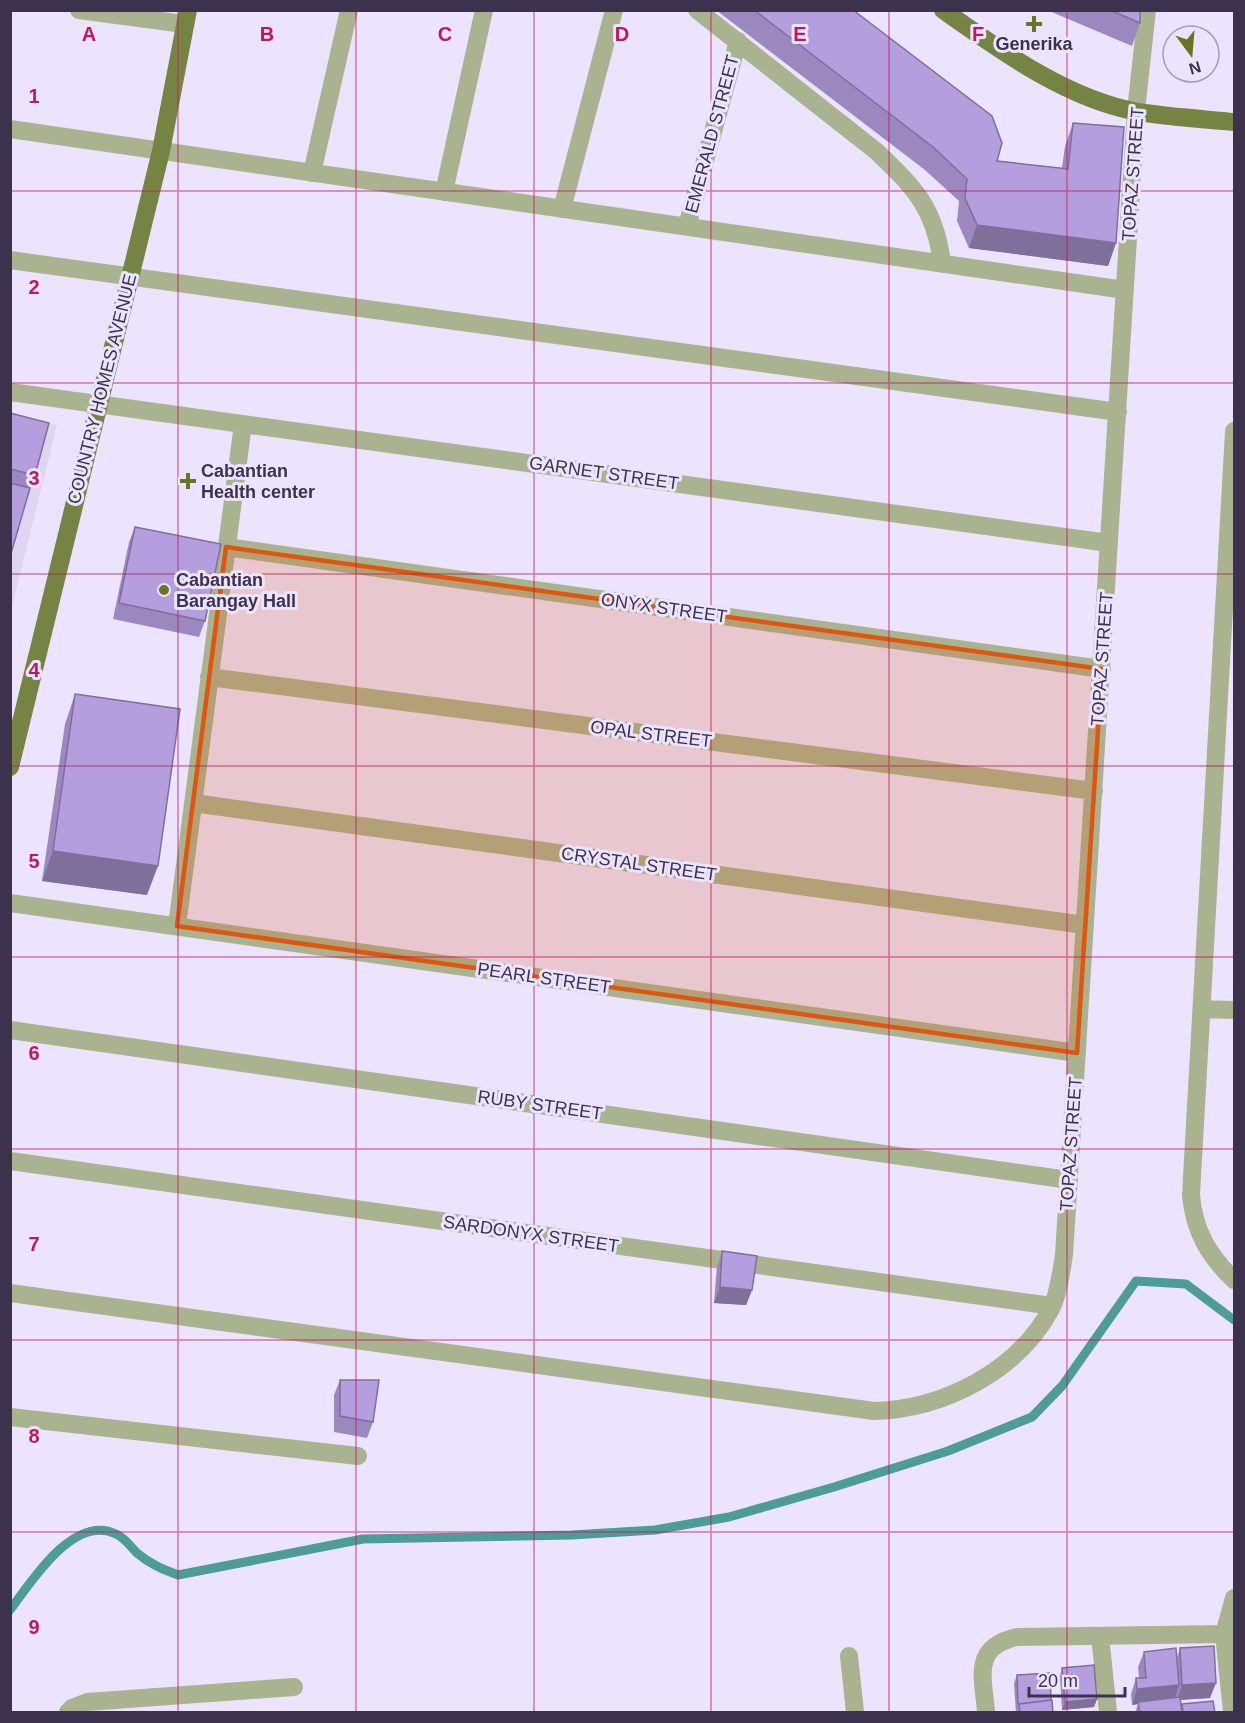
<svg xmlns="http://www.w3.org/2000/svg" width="1245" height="1723" font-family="Arial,sans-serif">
	<rect width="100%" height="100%" fill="#ece4ff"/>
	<!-- built -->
	<path fill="#dfd5f3" d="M11 419 57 425 11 611Z"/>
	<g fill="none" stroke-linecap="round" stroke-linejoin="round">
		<!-- stream -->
		<path stroke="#4d9c95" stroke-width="9" d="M10 1610C30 1584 73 1513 116 1534 124 1537 131 1547 137 1553 150 1564 162 1569 178 1575L363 1539 572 1535 655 1530 729 1517 834 1487 948 1451 1032 1417 1062 1386 1136 1281 1186 1284 1234 1320"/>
		<!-- minor -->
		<path stroke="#a9b390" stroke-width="18" d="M79 10 184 24
			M697 10 876 151C915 188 935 208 942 263
			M10 129 1125 290
			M312 173 349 10
			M444 192 484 10
			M562 209 614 10
			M687 226 738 41
			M10 260 1118 412
			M10 392 1109 543
			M1234 431 1191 1195C1194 1231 1209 1256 1234 1280
			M226 547 1102 669
			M209 677 1094 791
			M193 803 1085 925
			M10 903 1077 1053
			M177 926 243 424
			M1202 1009 1234 1010
			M10 1030 1069 1180
			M10 1161 1052 1306
			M10 1293 874 1411C943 1409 1017 1372 1051 1309 1059 1293 1061 1272 1064 1255L1136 111 1147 10
			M10 1417 358 1456
			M1100 1636 1108 1712
			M849 1656 855 1712
			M68 1712 72 1708 87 1702 294 1687
			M986 1712C983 1676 972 1647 1017 1637L1224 1634
			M1232 1712 1224 1634 1234 1598"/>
		<!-- major -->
		<path stroke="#758442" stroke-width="18" d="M943 10C1001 51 1067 99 1138 112 1170 117 1203 119 1234 122
			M10 767 161 151 188 10"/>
	</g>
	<!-- wall -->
	<path fill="#9b88bf" d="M716 10H853L997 161 1062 168 1065 146 1073 123 1116 243 1108 266 969 248 957 221 959 201 925 170Z
		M1047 10H1140V23L1132 46Z
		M10 413 35 475 27 498 10 557Z
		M135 527 205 621 199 637 113 619 129 542Z
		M75 694 147 895 42 881 65 724Z
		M722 1251 752 1290 746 1305 714 1303 717 1266Z
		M340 1380 373 1422 367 1438 334 1432V1395Z
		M1180 1648 1210 1698 1180 1700 1181 1707 1182 1704 1215 1713H1135L1138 1704 1132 1705 1131 1694 1136 1678H1139L1138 1667 1144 1652 1177 1658Z
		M1062 1668 1097 1699 1094 1707 1062 1710 1060 1676Z
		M1017 1675 1051 1700 1053 1713H1016L1014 1683Z"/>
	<!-- shaded-wall -->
	<path fill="#7e6f9b" d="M977 225 1116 243 1108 266 969 248Z
		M53 851 158 866 147 895 42 881Z
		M720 1287 752 1290 746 1305 714 1303Z
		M1216 1683 1210 1698 1177 1700 1182 1685Z
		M1179 1685 1174 1701 1138 1702V1704L1132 1705 1137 1689Z
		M1097 1699 1094 1707 1062 1710 1065 1702Z"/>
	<!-- building -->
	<path fill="#b49ede" stroke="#7e6f9b" stroke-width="1.5" d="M754 10H853L992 116 1002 143 997 161 1068 169 1073 123 1124 127 1116 243 977 225 965 198 967 179 933 147Z
		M1110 10H1140V23Z
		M10 413 49 423 35 475 10 469Z
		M10 483 30 488 10 557Z
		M135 527 221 544 205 621 119 603Z
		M75 694 180 709 158 866 53 851Z
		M722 1251 757 1256 752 1290 720 1287Z
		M340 1380H379L373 1422 340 1416Z
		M1214 1646 1216 1683 1182 1685 1180 1648Z
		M1176 1648 1179 1685 1137 1689 1136 1678H1146L1144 1652Z
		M1094 1665 1097 1699 1065 1702 1062 1668Z
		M1050 1673 1051 1700 1018 1704 1017 1675Z
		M1180 1697 1182 1713H1140L1138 1702Z
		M1052 1700 1053 1713H1020L1019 1704Z
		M1213 1701 1215 1713H1183L1182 1704Z"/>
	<!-- marked area -->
	<path fill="#df570f" fill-opacity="0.2" stroke="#df570f" stroke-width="4.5" stroke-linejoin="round" d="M226 547 1102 669 1077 1053 177 926Z"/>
	<!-- grid -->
	<path fill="none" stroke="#c2185b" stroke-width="1.5" stroke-opacity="0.55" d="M178 10V1712M356 10V1712M534 10V1712M711 10V1712M889 10V1712M1067 10V1712M10 191H1234M10 383H1234M10 574H1234M10 766H1234M10 957H1234M10 1149H1234M10 1340H1234M10 1532H1234"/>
	<!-- markers -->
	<g fill="#667624" stroke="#ece4ff" stroke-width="2">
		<path d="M1031 15h6v6h6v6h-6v6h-6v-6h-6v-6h6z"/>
		<path d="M185 472h6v6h6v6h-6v6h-6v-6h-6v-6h6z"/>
		<circle cx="164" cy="590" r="6"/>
	</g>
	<g text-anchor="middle" stroke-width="6" stroke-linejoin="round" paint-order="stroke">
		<!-- poi labels -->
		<g font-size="18" font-weight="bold" fill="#3c324d" stroke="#ece4ff" text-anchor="start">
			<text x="1034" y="50" text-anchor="middle">Generika</text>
			<text x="201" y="477">Cabantian<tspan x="201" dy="21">Health center</tspan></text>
			<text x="176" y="586">Cabantian<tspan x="176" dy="21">Barangay Hall</tspan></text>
		</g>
		<!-- street labels -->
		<g font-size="18" fill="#3c324d" stroke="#ece4ff">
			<text transform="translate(712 134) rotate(-75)" y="6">EMERALD STREET</text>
			<text transform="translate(1133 174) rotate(-86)" y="6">TOPAZ STREET</text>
			<text transform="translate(102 389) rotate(-76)" y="6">COUNTRY HOMES AVENUE</text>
			<text transform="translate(604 473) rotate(8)" y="6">GARNET STREET</text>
			<text transform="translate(664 608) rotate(8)" y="6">ONYX STREET</text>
			<text transform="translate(1102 659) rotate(-86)" y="6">TOPAZ STREET</text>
			<text transform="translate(651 734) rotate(7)" y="6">OPAL STREET</text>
			<text transform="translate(639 864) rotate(8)" y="6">CRYSTAL STREET</text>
			<text transform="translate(544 978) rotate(8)" y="6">PEARL STREET</text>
			<text transform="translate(540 1105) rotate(8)" y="6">RUBY STREET</text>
			<text transform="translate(1071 1144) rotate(-86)" y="6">TOPAZ STREET</text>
			<text transform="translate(531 1234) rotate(8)" y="6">SARDONYX STREET</text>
		</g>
	</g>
	<g font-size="20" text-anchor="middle" font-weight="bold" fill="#c2185b" stroke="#ece4ff" stroke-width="6" stroke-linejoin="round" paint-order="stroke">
		<text x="89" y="41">A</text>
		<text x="267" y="41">B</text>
		<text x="445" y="41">C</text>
		<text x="622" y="41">D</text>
		<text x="800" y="41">E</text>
		<text x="978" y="41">F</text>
		<text x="34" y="103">1</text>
		<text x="34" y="294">2</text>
		<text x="34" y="485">3</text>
		<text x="34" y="677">4</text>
		<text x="34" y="868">5</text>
		<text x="34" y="1060">6</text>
		<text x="34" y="1251">7</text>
		<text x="34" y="1443">8</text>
		<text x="34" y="1634">9</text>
	</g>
	<!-- border -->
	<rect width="1245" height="1723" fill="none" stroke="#3c324d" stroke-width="24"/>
	<!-- north arrow -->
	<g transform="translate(1191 54) rotate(164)"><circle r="28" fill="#ece4ff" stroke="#a69db8" stroke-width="1.5"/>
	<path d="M0-4.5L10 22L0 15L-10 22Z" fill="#667624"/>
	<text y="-9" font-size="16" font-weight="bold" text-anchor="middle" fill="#3c324d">N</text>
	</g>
	<!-- scale -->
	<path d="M1029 1687v9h96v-9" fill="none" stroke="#3c324d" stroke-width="3"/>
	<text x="1038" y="1687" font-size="18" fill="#3c324d" stroke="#ece4ff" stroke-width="4.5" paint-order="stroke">20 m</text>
</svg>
